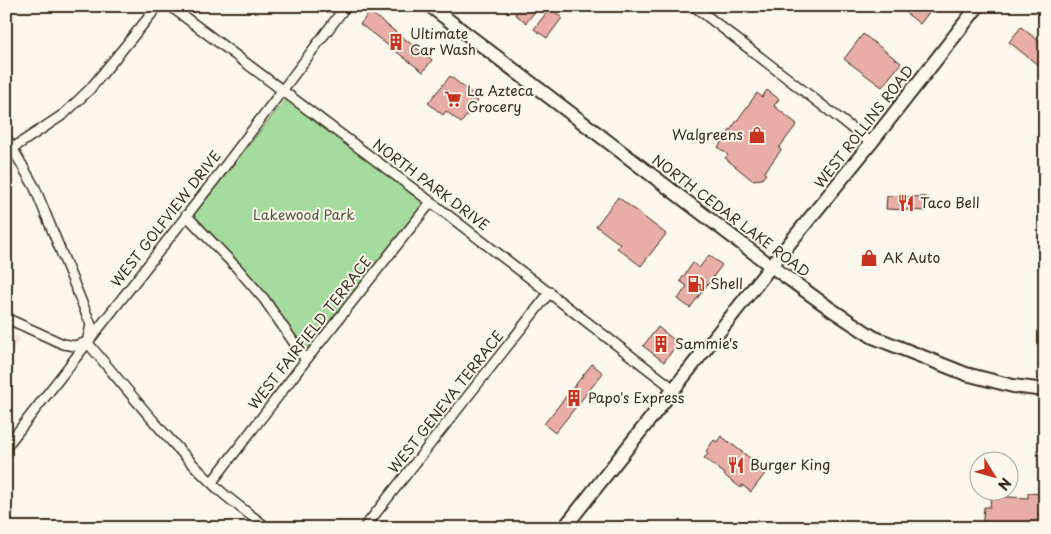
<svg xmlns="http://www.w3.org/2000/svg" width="1051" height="534" font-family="'Playpen Sans',sans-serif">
	<rect width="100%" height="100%" fill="#fbf7ec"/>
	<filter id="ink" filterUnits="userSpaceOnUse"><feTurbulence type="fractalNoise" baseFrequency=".02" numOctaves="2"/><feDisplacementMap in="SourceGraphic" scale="10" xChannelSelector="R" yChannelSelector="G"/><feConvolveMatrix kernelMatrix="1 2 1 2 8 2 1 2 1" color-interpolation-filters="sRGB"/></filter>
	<g filter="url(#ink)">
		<!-- built -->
		<path fill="#f5e1d7" d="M6 332 20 338 6 361Z"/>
		<!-- green -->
		<path fill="#a4db9f" stroke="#70825e" d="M289 95 428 199 309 350 190 219Z"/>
		<!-- building -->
		<path fill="#e8ada6" stroke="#3b2a1e" d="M521 6H539L526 23 515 14Z
			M897 6H924L930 11 920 24Z
			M550 8 562 18 547 38 534 29Z
			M370 12 432 60 423 72 360 24Z
			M1021 27 1045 46V56L1038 65 1009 42Z
			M863 34 901 63 882 87 844 59Z
			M450 76 475 96 474 98 478 101 461 123 446 111 443 115 428 103Z
			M767 90 779 99 774 106 797 124 779 148 781 150 764 173 766 174 762 179 752 180 725 158 728 155 718 147 757 93 762 97Z
			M887 196 926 197V211L886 209Z
			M618 197 666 234 641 266 617 248 620 244 596 226Z
			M709 255 722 265 690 308 678 299 687 286 680 281 693 263 699 268Z
			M658 327 678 343 664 362 643 346Z
			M592 364 603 373 555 433 544 424Z
			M721 436 767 471 751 492 742 485 741 488 724 475 725 474 704 458 708 454 706 451 714 440 717 442Z
			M1028 493 1045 494V528H982L984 507H990L991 496 1028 498Z"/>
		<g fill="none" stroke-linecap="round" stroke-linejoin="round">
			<!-- minor casing -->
			<g stroke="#3b2a1e" stroke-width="12">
				<path id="minor" d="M170 6 431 202 674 389
					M694 6 871 143
					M965 6 973 13
					M6 137 35 188 91 325 87 342C130 393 171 445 219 490 234 503 251 515 267 528
					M13 148 64 114 90 89 158 6
					M186 215 237 268 264 299 306 360
					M6 318 63 344 75 346 87 342
					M6 447 216 178 346 6
					M212 482 306 360 431 202
					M6 526 8 528
					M364 528 550 292"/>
			</g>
			<!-- secondary casing -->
			<g stroke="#3b2a1e" stroke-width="16">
				<path id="secondary" d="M430 6 771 266 832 310 873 337 966 374 1013 386 1045 390
					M564 528 771 266 871 143 978 6"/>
			</g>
			<!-- minor -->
			<use href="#minor" stroke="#fbf7ec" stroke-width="9"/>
			<!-- secondary -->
			<use href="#secondary" stroke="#fbf7ec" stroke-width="12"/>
		</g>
	</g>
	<!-- icons -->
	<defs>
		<g id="building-bare" transform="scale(1.35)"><path d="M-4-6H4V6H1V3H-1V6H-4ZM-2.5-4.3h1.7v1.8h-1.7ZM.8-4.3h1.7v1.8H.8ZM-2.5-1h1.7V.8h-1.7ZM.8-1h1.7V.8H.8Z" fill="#c8321e" stroke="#fbf7ec" stroke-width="2.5" paint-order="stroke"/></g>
		<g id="supermarket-bare" transform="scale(1.35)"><path d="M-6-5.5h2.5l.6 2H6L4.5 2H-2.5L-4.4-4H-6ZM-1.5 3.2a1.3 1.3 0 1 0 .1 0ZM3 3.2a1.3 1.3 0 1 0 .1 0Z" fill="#c8321e" stroke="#fbf7ec" stroke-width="2.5" paint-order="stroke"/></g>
		<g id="shop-bare" transform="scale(1.35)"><path d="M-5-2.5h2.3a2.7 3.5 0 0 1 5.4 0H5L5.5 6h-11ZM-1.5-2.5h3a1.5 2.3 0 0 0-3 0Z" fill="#c8321e" stroke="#fbf7ec" stroke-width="2.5" paint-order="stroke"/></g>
		<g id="restaurant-bare" transform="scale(1.35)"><path d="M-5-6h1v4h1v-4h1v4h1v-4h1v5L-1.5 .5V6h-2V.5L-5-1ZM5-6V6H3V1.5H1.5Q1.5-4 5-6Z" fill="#c8321e" stroke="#fbf7ec" stroke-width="2.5" paint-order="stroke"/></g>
		<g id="fuel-bare" transform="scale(1.35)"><path d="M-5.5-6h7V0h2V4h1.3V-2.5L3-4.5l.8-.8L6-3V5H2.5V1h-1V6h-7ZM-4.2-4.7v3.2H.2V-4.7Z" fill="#c8321e" stroke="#fbf7ec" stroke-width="2.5" paint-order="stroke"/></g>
	</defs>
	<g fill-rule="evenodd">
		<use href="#building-bare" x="396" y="42"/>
		<use href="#supermarket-bare" x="453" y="99"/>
		<use href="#shop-bare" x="757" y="135"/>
		<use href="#restaurant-bare" x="906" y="203"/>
		<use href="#shop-bare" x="869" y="258"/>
		<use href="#fuel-bare" x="696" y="284"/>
		<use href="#building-bare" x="661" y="344"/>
		<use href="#building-bare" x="574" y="398"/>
		<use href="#restaurant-bare" x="736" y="465"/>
	</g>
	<g text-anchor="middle" stroke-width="4" stroke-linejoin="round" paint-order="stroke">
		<!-- poi labels -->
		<g font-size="14" fill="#3b2a1e" stroke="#fbf7ec" text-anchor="start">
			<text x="410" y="39">Ultimate<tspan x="410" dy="16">Car Wash</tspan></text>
			<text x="467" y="96">La Azteca<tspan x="467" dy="16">Grocery</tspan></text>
			<text x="743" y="140" text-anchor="end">Walgreens</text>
			<text x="920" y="208">Taco Bell</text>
			<text x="883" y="263">AK Auto</text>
			<text x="710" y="289">Shell</text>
			<text x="675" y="349">Sammie's</text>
			<text x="588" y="403">Papo's Express</text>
			<text x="750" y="470">Burger King</text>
		</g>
		<!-- street labels -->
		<g font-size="14" fill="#3b2a1e" stroke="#fbf7ec">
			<text transform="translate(864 127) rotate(-52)" y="5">WEST ROLLINS ROAD</text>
			<text transform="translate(431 185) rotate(37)" y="5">NORTH PARK DRIVE</text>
			<text transform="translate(731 216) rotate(37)" y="5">NORTH CEDAR LAKE ROAD</text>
			<text transform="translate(166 219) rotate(-52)" y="5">WEST GOLFVIEW DRIVE</text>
			<text transform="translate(310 333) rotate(-52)" y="5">WEST FAIRFIELD TERRACE</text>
			<text transform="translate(446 402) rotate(-52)" y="5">WEST GENEVA TERRACE</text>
		</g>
		<!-- park labels -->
		<g font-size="14" fill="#55563e" stroke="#fbf7ec">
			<text x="304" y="220">Lakewood Park</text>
		</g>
	</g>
	<!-- margin -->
	<rect width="1051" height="534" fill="none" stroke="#fbf7ec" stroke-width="25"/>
	<rect x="12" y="12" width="1026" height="509" fill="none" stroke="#3b2a1e" stroke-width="2" filter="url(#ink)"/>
	<!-- north arrow -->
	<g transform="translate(994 476) rotate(127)"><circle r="24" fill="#fbf7ec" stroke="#aea59a"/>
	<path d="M0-4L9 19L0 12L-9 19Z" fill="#c8321e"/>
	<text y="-8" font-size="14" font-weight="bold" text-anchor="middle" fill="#3b2a1e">N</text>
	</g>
</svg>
